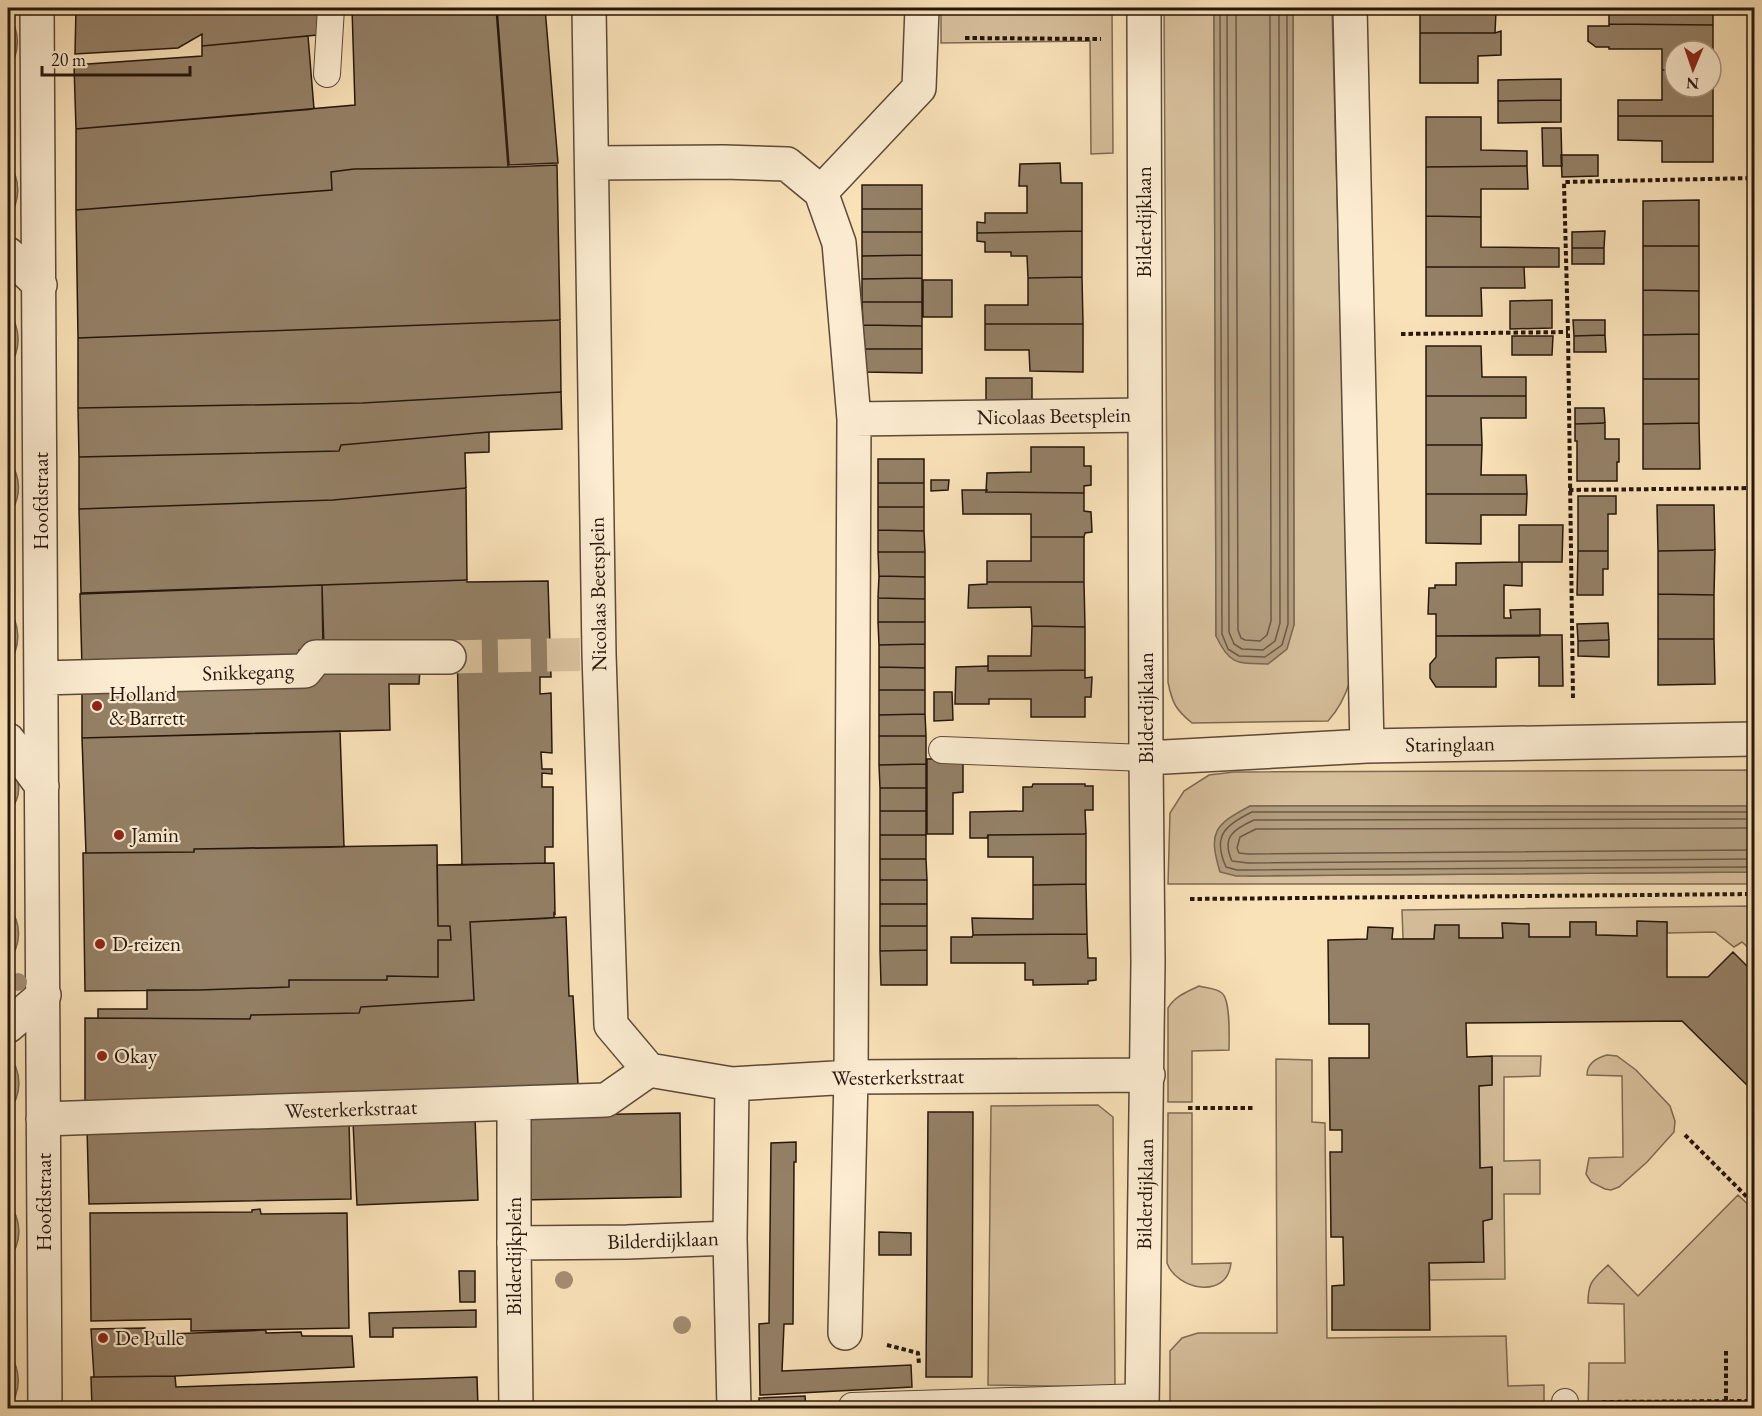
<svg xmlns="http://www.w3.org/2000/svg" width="1762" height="1416" font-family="'EB Garamond',serif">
	<rect width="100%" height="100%" fill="#fae2b8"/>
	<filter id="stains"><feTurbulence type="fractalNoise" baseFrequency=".00333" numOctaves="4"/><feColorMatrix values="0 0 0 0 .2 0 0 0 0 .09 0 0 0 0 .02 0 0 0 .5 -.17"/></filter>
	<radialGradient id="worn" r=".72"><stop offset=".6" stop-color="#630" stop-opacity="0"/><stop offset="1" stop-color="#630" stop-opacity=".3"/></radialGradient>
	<!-- green -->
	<path fill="#d6bf9b" stroke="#7e6a54" stroke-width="1.5" d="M941 8H1112L1113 153 1091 154 1090 41 941 43Z
		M1164 8H1214L1216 636 1294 625 1293 8H1332L1350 681C1345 697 1339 709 1328 721L1192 723C1176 710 1172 703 1168 682Z
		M1754 770V806H1250L1248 876 1754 872V884H1168L1170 813 1184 791 1209 775 1234 772Z
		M1754 906V953L1742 942 1734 947 1715 932 1667 933V922H1637V936L1596 935V922H1570V937H1529L1528 924 1503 923V938H1459L1435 925 1434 939H1403L1402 910Z
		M1199 986C1206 988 1216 988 1222 993 1231 1001 1229 1038 1229 1050L1192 1051V1102H1168V1008C1175 996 1187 992 1199 986Z
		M1607 1055 1617 1056 1636 1070 1670 1106 1675 1121 1674 1132 1647 1162 1619 1187 1611 1190 1605 1189 1591 1182 1586 1174 1589 1158 1623 1157 1622 1076 1587 1075C1587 1063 1596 1058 1607 1055Z
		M1492 1056H1541L1540 1076 1504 1077V1161L1540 1160V1194H1504L1505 1279 1430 1280 1429 1263 1483 1221 1492 1219V1168H1480L1479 1086 1492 1084Z
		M1276 1059 1312 1060V1122L1325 1123 1327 1338 1506 1336 1508 1386 1544 1385V1408H1170V1351L1182 1338 1198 1333H1277Z
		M1098 1105 1113 1117 1115 1387 988 1385 991 1106Z
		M1168 1113H1192V1264L1231 1263C1227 1301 1176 1289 1167 1263Z
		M1738 1195 1754 1210V1408H1588L1589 1363H1625L1624 1304 1588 1303C1588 1281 1593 1280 1608 1265L1638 1296Z"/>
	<!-- water -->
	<path fill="#b29d7e" stroke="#7a6751" stroke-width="1.5" d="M1214 8H1293L1294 625 1287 649 1268 664C1238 663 1230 666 1216 636Z
		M8 14C21 32 20 53 8 70Z
		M8 163C22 180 20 202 8 219Z
		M8 312C22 329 21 351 8 368Z
		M8 459C22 477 22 498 8 516Z
		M8 609C22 626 20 648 8 666Z
		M8 757C18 777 26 794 8 813Z
		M1250 806H1754V872L1248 876H1236L1220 872C1208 832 1214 825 1250 806Z
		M8 906C23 924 21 945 8 963Z
		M8 1054C22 1071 23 1095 8 1111Z
		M8 1202C22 1220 23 1242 8 1260Z
		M8 1351C21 1370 22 1389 9 1408H8Z"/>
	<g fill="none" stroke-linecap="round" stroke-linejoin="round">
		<!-- shore -->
		<path stroke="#6c5a46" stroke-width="1.5" d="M1220 8 1222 634 1228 649 1239 656 1265 657 1282 645 1288 624 1287 8
			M1227 8 1229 632 1234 644 1242 649 1263 650 1275 641 1280 623 1279 8
			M1236 8 1238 630 1241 638 1245 640 1260 641 1267 635 1271 621 1270 8
			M1754 812H1252C1225 825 1212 836 1226 867L1237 870H1248L1754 867
			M1754 819 1254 820C1234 829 1221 837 1232 861L1248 863 1754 859
			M1754 828 1256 829 1240 837 1237 848 1239 853 1248 854 1754 850"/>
	</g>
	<!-- building -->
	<path fill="#948066" stroke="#26160d" stroke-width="1.5" d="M76 8H318L317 35 202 46V34L178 48 75 54Z
		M352 8H496L508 167 354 169 331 172 332 190 76 210V129L355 105Z
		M497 8H545L558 163 509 165Z
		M1420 8H1477V11H1496L1495 33H1420Z
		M1609 8H1713V25L1609 24Z
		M1609 24 1713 25V70H1711V51H1675V70H1662V49H1609V47H1596L1588 41V26H1609Z
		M1501 31V55L1478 56V83H1420V33H1495Z
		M308 36 314 109 76 129 74 65 202 56V46Z
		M1662 70H1675V87H1711V70H1713V116H1618V100H1662Z
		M1561 79V100L1498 101V80Z
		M1561 100V122L1498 123V101Z
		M1618 116H1713V162H1662V141L1618 140Z
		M1426 117H1481V150L1527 151V166L1426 167Z
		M1542 128H1561L1562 166H1543Z
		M1561 155H1598V176L1562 177Z
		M1060 163 1061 183H1082V231L977 233V222L985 223V213H1027V186H1019L1020 164Z
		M557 165 560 320 78 338 76 210 332 190 331 172 354 169 508 167Z
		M1527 166 1528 189H1481V217L1426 216V167Z
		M862 185H922V209H862Z
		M1699 200V246H1643V201Z
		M862 209H922V232H862Z
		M1426 216 1481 217V247L1559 248V267H1426Z
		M1082 231V277L1028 278 1027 256H1011V252H985V242L977 241V233Z
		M1605 231 1604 248H1572V232Z
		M862 232H922V255L862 256Z
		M1643 246H1699V291L1643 290Z
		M1572 248H1604V264H1572Z
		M922 255V278L862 279V256Z
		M1426 267H1524L1525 288H1481L1482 316H1426Z
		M1082 277 1083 324H985V305H1028V278Z
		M922 278V302H862V279Z
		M923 280H952V317H923Z
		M1643 290 1699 291V334L1643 335Z
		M1552 300V328L1510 329V301Z
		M862 302H922V326L863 325Z
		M560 320 561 392 362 403 78 408V338Z
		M1573 320H1605V335L1574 336Z
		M985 324H1083V372L1030 371 1029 350H985Z
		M863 325 922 326V349H862Z
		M1699 334V379H1643V335Z
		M1605 335 1606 352H1574V336Z
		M1512 336H1553L1552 355H1512Z
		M1426 346H1481L1482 377H1526V396H1426Z
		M862 349H922V373L863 372Z
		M986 378H1032V401H986Z
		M1643 379H1699V423L1643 424Z
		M561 392 562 429 489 432 341 445 339 451 79 457 78 408 362 403Z
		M1426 396H1526V418H1481L1482 445H1426Z
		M1575 408H1604L1605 423 1575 424Z
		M1605 423V439H1619V462H1617V481H1577V441H1575V424Z
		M1699 423 1700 469H1643V424Z
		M489 432V452L465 453 466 488 333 500 79 509V457L339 451 341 445Z
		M1426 445H1482L1481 475H1526L1527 494H1426Z
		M1031 447H1084V466H1091V485L1084 486V493L986 492 987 473 1031 472Z
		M878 459H924V483H878Z
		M931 480H949L948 490 931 491Z
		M878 483H924V507H878Z
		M466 488 467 580 81 593 79 509 333 500Z
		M962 490H987L986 492 1084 493V511L1091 512 1092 532 1085 533 1084 537H1031V514H963Z
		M1426 494H1527L1526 515H1481V544L1426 543Z
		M1578 496H1616V514H1608V551H1578Z
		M1657 505H1714L1715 550 1658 551Z
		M878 507H924V531L878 530Z
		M1519 525H1563L1562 562H1519Z
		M878 530 924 531 925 552H878Z
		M1031 537H1084V582H987V561H1031Z
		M1715 550 1714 595 1658 594V551Z
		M1578 551H1608V569H1603V595H1577Z
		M878 552H925V577L879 576Z
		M1519 562H1522V586L1504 585V618H1511L1510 610 1540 609V636H1436V614H1428L1429 588H1435V585H1456V563Z
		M879 576 925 577V599L878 598Z
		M467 580V582L548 581 551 677H540V694L551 693 552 753 541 752 542 769H552V774L542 773V787H553V847H545V863L462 865 457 647 323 648 322 585Z
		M987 582H1084L1085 627 1032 626 1031 607 968 608 969 585 987 584Z
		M322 585 324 650H299V662L82 668 80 594Z
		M1658 594 1714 595V639H1658Z
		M878 598 925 599V622H878Z
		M878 622H925V644L879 645Z
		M1608 623 1609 640 1578 641 1577 624Z
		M1032 626 1085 627V670L988 671V656H1031Z
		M1540 635H1562L1563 686H1539V657L1496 658V687H1436L1430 678V664L1436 657V636Z
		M1658 639H1714L1715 684 1658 685Z
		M1609 640V657L1578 656V641Z
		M925 644V668L879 667V645Z
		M988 666V671L1085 670V678L1092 677 1091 697H1085V717H1031V699H989V704H955L956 667Z
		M879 667 925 668V690H879Z
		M420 669 419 684H389L390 730 82 738V685Z
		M879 690H925V714L879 715Z
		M934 692H952L953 720 934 721Z
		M925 714 926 736H879V715Z
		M340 731 344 847 194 849V852L86 853 82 738Z
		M879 736H926V764L879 765Z
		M927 759H954L963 763V792L953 793V834H927Z
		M926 764V788H880L879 765Z
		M1033 784H1085V786H1093V810H1085L1086 834 988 835 987 838H970V812L1023 811V787H1032Z
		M880 788H926V811H880Z
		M880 811H926V835H880Z
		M1086 834V884L1033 885V857H988V835Z
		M880 835H926V859H880Z
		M437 845 438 926H450L451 940H438V977L387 976V980H289V987L199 990 85 991 83 853 194 852V849Z
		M880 859H926L927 880H880Z
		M554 863 555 914 554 913V918L470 922 474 1000 361 1007 359 1013 251 1015 250 1019 98 1018V1009H147V990H199L289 987V980H387V976L438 977V940H451L450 926H438L437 865Z
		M880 880H927V904H880Z
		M1086 884 1087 934 973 935 972 918 1033 919V885Z
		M880 904H927V926H880Z
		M566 917 569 996H573L578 1084 235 1099 234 1102 85 1101V1018L250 1019 251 1015 359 1013 361 1007 474 1000 470 922Z
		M1637 921 1667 922V977H1708L1733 952 1754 973V1092L1682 1021 1466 1023 1467 1057 1492 1056V1085L1479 1086 1480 1168 1492 1167V1219L1483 1221 1484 1262 1429 1263 1430 1330H1332V1286L1344 1285 1343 1237H1331L1330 1152H1342V1130H1330L1329 1058H1369V1024H1329L1328 940 1367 939 1368 927 1393 928 1392 939H1434L1435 925H1459V938H1503L1502 923 1529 924V937H1570V922H1596V935L1637 936Z
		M880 926H927V950L880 951Z
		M1087 934 1088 958H1096V980L1088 981V984L1033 985V980H1025V963H951V937H972L973 935Z
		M927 950V985H881L880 951Z
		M928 1112H973L972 1377H926Z
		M680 1113 681 1197 520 1200 518 1116Z
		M475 1117 478 1200 357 1205 353 1122Z
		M349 1121 351 1199 89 1204 87 1128Z
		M796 1142V1162H794L793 1324H784L782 1371 911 1365 912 1387 760 1395 759 1324 769 1323 771 1143Z
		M260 1209 261 1214 347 1213 349 1328 191 1331V1319L91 1321 90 1213 252 1212V1210Z
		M879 1232 911 1233V1255H879Z
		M459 1271H475V1302H460Z
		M476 1310V1327L393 1328V1337H370L369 1313Z
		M145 1328V1335L266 1330V1333L301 1332 302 1336H352L354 1367 175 1376 94 1377 91 1329Z
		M175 1376 176 1387 477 1377 478 1408H92L91 1377Z
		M805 1396 806 1408H759V1398Z"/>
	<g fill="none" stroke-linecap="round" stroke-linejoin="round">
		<!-- pedestrian-tunnel -->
		<path stroke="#dac39e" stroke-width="33" stroke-dasharray="33 16" stroke-linecap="butt" d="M449 657 599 654"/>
		<!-- service casing -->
		<g stroke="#5b4938" stroke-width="28">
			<path id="service" d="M327 74 331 8
				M942 750 1146 758
				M1565 1402V1408
				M852 1408V1406L1143 1397"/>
		</g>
		<!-- pedestrian casing -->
		<g stroke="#5b4938" stroke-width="36">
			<path id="pedestrian" d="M37 8 45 1408
				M8 254 40 285
				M41 678 305 671 316 657H449
				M8 740 42 786
				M8 1026 44 995
				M514 1104V1243
				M43 1119 606 1100 649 1070"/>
		</g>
		<!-- minor casing -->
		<g stroke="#5b4938" stroke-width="36">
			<path id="minor" d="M589 8 599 654 611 1025 649 1070 732 1084 851 1077 1148 1075
				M1350 8 1367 746
				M592 163 724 162 787 164 821 192 839 243 854 419 851 1077 845 1333
				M821 192 919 88 922 8
				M854 419 1145 415
				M1146 758 1367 746 1754 739
				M730 1238 734 1408
				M516 1408 514 1243 627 1242 730 1238 732 1084
				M1142 1408 1148 962 1146 758 1144 8"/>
		</g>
		<!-- path -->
		<path stroke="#26160d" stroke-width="4" stroke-dasharray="4.5 3" stroke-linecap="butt" d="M965 38 1101 39
			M1401 334 1568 332
			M1569 490 1754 488
			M1573 698 1568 332 1564 182 1754 178
			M1190 899 1754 894
			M1188 1108H1253
			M1685 1135 1754 1204
			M887 1345 918 1353 919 1364
			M1726 1351V1401
			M1602 1402 1754 1401
			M1185 1405 1526 1403"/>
		<!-- service -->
		<use href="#service" stroke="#fcecd1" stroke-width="26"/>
		<!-- pedestrian -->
		<use href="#pedestrian" stroke="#fcecd1" stroke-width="33"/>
		<!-- minor -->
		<use href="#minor" stroke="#fcecd1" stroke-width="33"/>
	</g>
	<!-- trees -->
	<g fill="#a38e72">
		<circle cx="18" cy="982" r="9"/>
		<circle cx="564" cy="1280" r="9"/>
		<circle cx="682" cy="1325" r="9"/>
	</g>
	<!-- markers -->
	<g fill="#8f2418" stroke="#fcecd1" stroke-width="2">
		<circle cx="97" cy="706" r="6"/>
		<circle cx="119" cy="835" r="6"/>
		<circle cx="100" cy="944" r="6"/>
		<circle cx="102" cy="1056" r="6"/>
		<circle cx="103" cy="1338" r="6"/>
	</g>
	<g text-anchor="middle" stroke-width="4.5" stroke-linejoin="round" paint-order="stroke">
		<!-- street labels -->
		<g font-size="21" fill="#26160d" stroke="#fcecd1">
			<text transform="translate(1144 222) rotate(-90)" y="7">Bilderdijklaan</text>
			<text transform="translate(1054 416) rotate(-1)" y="7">Nicolaas Beetsplein</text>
			<text transform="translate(41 501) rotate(-90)" y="7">Hoofdstraat</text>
			<text transform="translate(598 594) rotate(-91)" y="7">Nicolaas Beetsplein</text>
			<text transform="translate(248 672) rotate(-2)" y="7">Snikkegang</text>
			<text transform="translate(1146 708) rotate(-90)" y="7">Bilderdijklaan</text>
			<text transform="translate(1450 744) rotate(-1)" y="7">Staringlaan</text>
			<text transform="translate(898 1077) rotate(-1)" y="7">Westerkerkstraat</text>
			<text transform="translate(351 1109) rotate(-2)" y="7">Westerkerkstraat</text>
			<text transform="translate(1145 1194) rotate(-89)" y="7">Bilderdijklaan</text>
			<text transform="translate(44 1202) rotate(-90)" y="7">Hoofdstraat</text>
			<text transform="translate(663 1240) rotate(-2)" y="7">Bilderdijklaan</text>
			<text transform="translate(514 1256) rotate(-90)" y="7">Bilderdijkplein</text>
		</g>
		<!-- poi labels -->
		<g font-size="21" fill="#26160d" stroke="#fcecd1" text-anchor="start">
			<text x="109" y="701">Holland<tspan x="109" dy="24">&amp; Barrett</tspan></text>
			<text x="131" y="842">Jamin</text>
			<text x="112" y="951">D-reizen</text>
			<text x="114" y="1063">Okay</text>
			<text x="115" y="1345">De Pulle</text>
		</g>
	</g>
	<!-- margin -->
	<rect width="1762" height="1416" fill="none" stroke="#fae2b8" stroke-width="30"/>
	<rect x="9" y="9" width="1744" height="1398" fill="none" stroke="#26160d" stroke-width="3"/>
	<rect x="15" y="15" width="1732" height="1386" fill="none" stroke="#26160d" stroke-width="1.5"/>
	<!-- north arrow -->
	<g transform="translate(1693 69) rotate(182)"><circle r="28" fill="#fcecd1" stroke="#a69683" stroke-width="1.5"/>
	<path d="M0-4.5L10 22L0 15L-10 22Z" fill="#8f2418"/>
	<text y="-9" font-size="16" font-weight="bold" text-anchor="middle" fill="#26160d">N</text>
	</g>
	<!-- scale -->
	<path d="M42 66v9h148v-9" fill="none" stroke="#26160d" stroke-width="3"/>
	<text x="51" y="66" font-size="18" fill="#26160d" stroke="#fcecd1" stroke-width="4.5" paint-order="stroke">20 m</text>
	<rect width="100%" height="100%" filter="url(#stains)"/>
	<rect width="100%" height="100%" fill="url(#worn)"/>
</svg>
